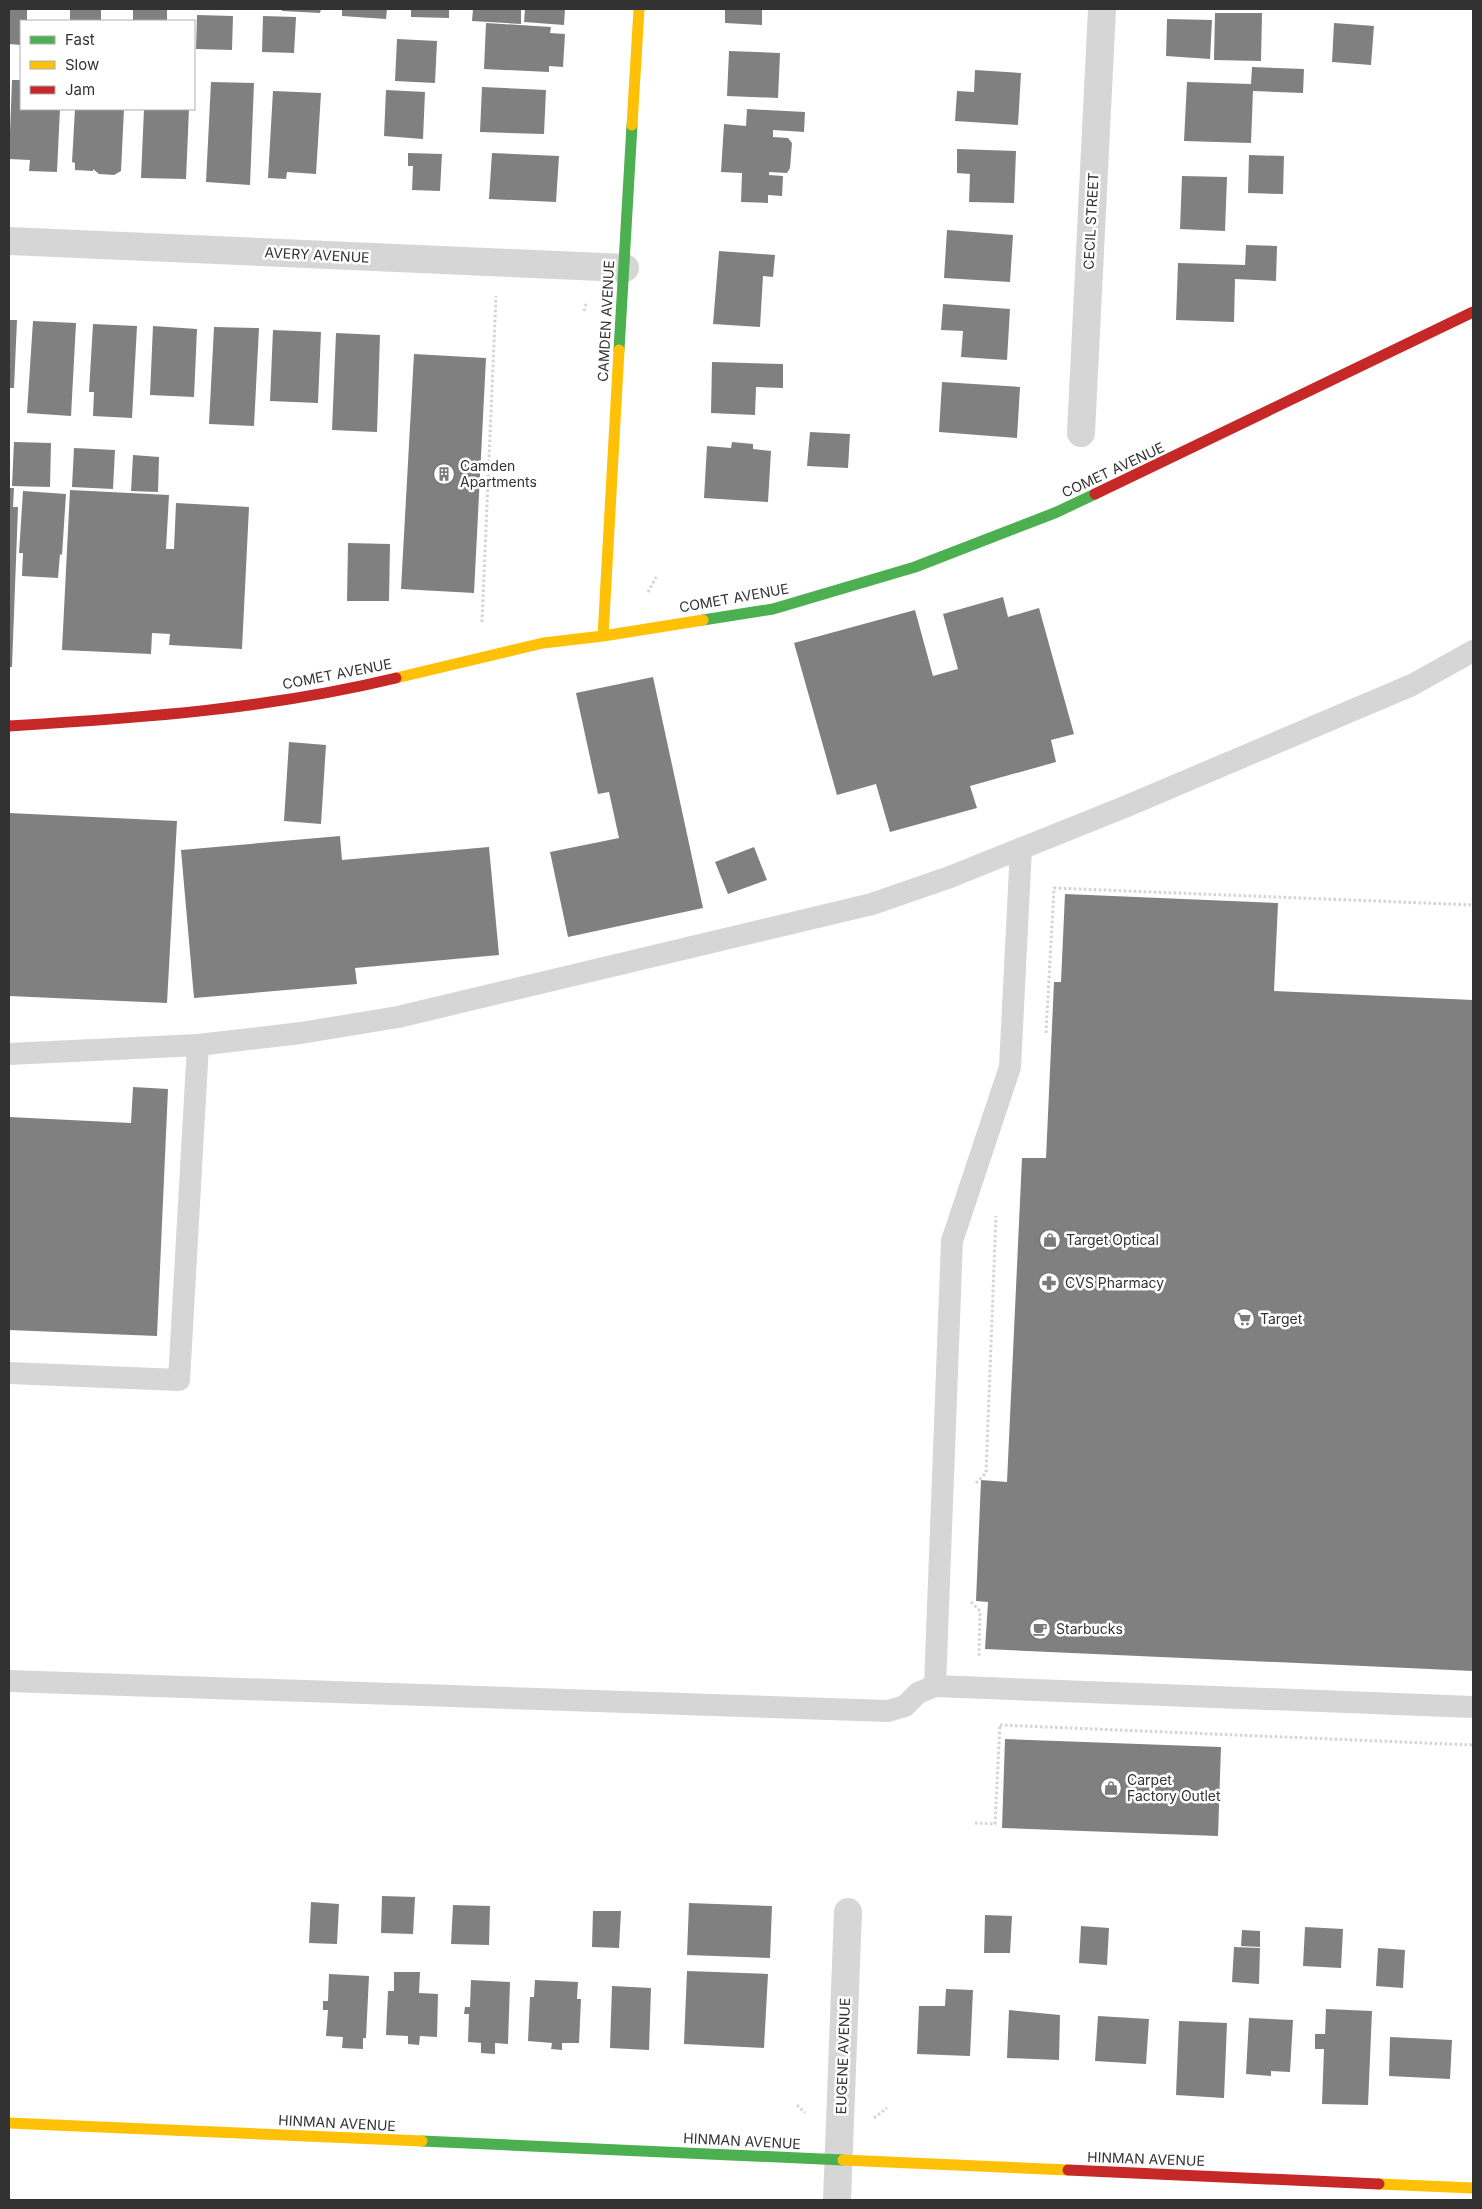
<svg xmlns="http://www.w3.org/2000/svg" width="1482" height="2209" font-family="Inter,sans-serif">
	<rect width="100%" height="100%" fill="#fff"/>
	<!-- building -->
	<path fill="#808080" d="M9 9H27V21H21V45L9 44Z
		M70 9H101V21H70Z
		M133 9H167V21H133Z
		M282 9H321L320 13 282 11Z
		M342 9H387L386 19 342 16Z
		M411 9H449V18L411 17Z
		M473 9H521V24L472 21Z
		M525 9H565L564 25 524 22Z
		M725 9H762V25L725 23Z
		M1215 13H1262L1261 61 1214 60Z
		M197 15 233 16 232 50 196 49Z
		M263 16 296 17 294 53 262 52Z
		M1167 19 1212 20 1210 59 1166 56Z
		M486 23 551 27 550 33 565 34 563 67 549 66V72L484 69Z
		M1334 23 1374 26 1371 65 1332 62Z
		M397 39 437 41 435 83 395 81Z
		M729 51 780 53 778 98 727 96Z
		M1252 67 1304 69 1303 93 1253 91 1251 143 1184 141 1187 82 1251 84Z
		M975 70 1021 73 1018 125 955 121 957 91 974 92Z
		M12 80H21V109H60L57 172 29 171 30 160 9 159Z
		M211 82 254 83 250 185 206 182Z
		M482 87 546 90 544 134 480 132Z
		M386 90 425 92 423 139 384 136Z
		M273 91 321 93 316 174 287 172 286 179 268 178Z
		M75 109H124L121 171 114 175 99 174 93 169V171L75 170V163L72 162Z
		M144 109H189L186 179 141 178Z
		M747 109 805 112 804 132 773 130V137L788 138 792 143 790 168 787 173 769 172V175L783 176 782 196 768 195V203L741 202 742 173 721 172 724 124 746 126Z
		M957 149 1016 151 1014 203 969 202 970 174 957 173Z
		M408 153 442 154 440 191 412 190 413 166H408Z
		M492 153 559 156 556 202 489 199Z
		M1249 155 1284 156 1283 194 1248 193Z
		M1182 176 1227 177 1225 231 1180 229Z
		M947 230 1013 235 1010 282 944 278Z
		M1246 245 1277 246 1276 281 1235 279 1234 322 1176 320 1178 263 1245 265Z
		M719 251 775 255 773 277 763 276 760 327 713 324Z
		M943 304 1010 309 1007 360 961 357 963 331 941 330Z
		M9 320H17L14 388H9Z
		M33 321 76 323 71 416 27 413Z
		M93 324 137 326 132 418 93 416 94 392H89Z
		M153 326 197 329 194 397 150 395Z
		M214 327 259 328 254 426 209 424Z
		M273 330 321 332 318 403 270 401Z
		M336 333 380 335 377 432 332 430Z
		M414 354 486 358 474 593 401 589Z
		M712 362 783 364V388L756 387 755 415 711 413Z
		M942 382 1020 387 1017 438 939 432Z
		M810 432 850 434 848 468 807 466Z
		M14 442 51 443 50 487 12 486Z
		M732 442 753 444V449L771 451 768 502 704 498 707 446 731 448Z
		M74 448 115 450 113 489 72 487Z
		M133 455 159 457 158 492 131 491Z
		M9 488H14L13 507H18L12 667H9Z
		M70 490 169 495 166 549H174L176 503 249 507 242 649 169 645 170 634 152 633 151 654 62 650Z
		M23 491 66 494 62 555 60 554 58 578 22 576 23 553H19Z
		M348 543 390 544 389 601H347Z
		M1003 597 1008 617 1039 608 1074 734 1051 740 1056 762 970 786 977 808 890 832 876 784 837 795 794 643 915 610 933 676 958 669 943 614Z
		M653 677 703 908 568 937 550 852 619 838 609 792 598 794 576 693Z
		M289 742 326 745 321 824 284 821Z
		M9 813 177 821 167 1003 9 996Z
		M340 836 342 860 489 847 499 955 355 968 357 984 194 998 181 850Z
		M754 847 767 880 728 894 715 862Z
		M1065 894 1278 903 1274 991 1473 1000V1671L985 1649 988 1602 976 1601 981 1480 1007 1482 1022 1158H1046L1054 982H1061Z
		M133 1087 168 1089 157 1336 9 1330V1117L131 1123Z
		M1005 1739 1221 1747 1218 1836 1002 1828Z
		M382 1896 415 1897 413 1934 381 1933Z
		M311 1902 339 1904 337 1944 309 1943Z
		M689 1903 772 1906 770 1958 687 1955Z
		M453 1905 490 1906 489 1945 451 1944Z
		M593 1911H621L619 1948 592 1947Z
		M985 1915 1012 1916 1010 1953H984Z
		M1081 1926 1109 1928 1107 1965 1079 1963Z
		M1305 1927 1343 1929 1341 1968 1303 1966Z
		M1242 1930 1260 1931V1947L1241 1946Z
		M1234 1947 1260 1948 1259 1984 1232 1982Z
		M1378 1948 1405 1950 1403 1988 1376 1986Z
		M687 1971 768 1974 764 2048 684 2044Z
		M394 1972H420L419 1993 438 1994 437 2037 420 2036 419 2045 408 2044V2036L386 2035 388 1991H394Z
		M329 1974 369 1976 366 2038H363V2049L342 2048 343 2037 326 2036 328 2010H323V2001H328Z
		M471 1980 510 1982 508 2044 495 2043V2054L481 2053V2043L468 2042 469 2014H464L465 2007H470Z
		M535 1980 578 1982 577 1999H581L579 2043H562V2050L551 2049 552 2043 528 2041 530 1997H534Z
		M612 1986 651 1988 649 2050 610 2048Z
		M946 1989 973 1990 970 2056 917 2054 919 2006H945Z
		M1326 2009 1372 2011 1368 2105 1322 2104 1324 2049H1315V2034H1325Z
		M1009 2010 1060 2015 1059 2060 1007 2058Z
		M1098 2016 1149 2019 1146 2064 1095 2061Z
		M1249 2018 1293 2020 1290 2072 1271 2071V2076L1246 2074Z
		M1179 2021 1227 2023 1224 2098 1176 2095Z
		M1390 2037 1452 2040 1450 2079 1389 2076Z"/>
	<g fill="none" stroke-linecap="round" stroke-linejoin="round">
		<!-- path -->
		<path stroke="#d4d4d4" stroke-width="3" stroke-dasharray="2.5 2.5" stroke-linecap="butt" d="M584 311 586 304
			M648 592 656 577
			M482 622 496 296
			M1046 1033 1054 888 1473 905
			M976 1483 986 1473 996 1216
			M971 1602 980 1611 979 1656
			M1000 1725 1473 1745
			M975 1823 995 1824 1000 1724
			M797 2105 805 2113
			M874 2118 887 2108"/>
		<!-- lane -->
		<path stroke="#d6d6d6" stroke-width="22" d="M9 1054 198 1045 301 1033 398 1017 872 904 950 877 1127 806 1412 685 1473 651
			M9 1373 179 1380 198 1045
			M9 1681 888 1711 905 1706 918 1693 935 1686 1473 1707
			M935 1686 952 1241 1010 1067 1021 848"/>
		<!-- street -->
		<path stroke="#d6d6d6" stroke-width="28" d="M9 241 625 268
			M1081 433 1102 9
			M837 2200 848 1912"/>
		<!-- fast -->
		<path stroke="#4caf50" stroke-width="11" d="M619 350 632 125
			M703 620 773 609 915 567 1057 512 1095 494
			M422 2141 843 2160"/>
		<!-- slow -->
		<path stroke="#ffc107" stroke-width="11" d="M632 125 639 9
			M603 636 619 350
			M396 678 543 643 603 636 703 620
			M9 2123 422 2141
			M843 2160 1068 2170
			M1379 2184 1473 2188"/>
		<!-- jam -->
		<path stroke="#c62828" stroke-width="11" d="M1095 494 1473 312
			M9 726C140 718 268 709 396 678
			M1068 2170 1379 2184"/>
	</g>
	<!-- icons -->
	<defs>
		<g id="building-ring" transform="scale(1.125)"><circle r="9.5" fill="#fff" stroke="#7a7a7a" stroke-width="1.5"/><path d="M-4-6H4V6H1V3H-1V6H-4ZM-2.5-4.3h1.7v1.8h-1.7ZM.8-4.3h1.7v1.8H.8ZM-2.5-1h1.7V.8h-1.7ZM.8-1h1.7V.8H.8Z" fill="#7a7a7a"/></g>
		<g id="shop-ring" transform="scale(1.125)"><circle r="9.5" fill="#fff" stroke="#7a7a7a" stroke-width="1.5"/><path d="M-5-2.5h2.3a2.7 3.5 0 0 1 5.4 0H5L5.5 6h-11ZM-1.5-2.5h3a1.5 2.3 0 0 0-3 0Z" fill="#7a7a7a"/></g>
		<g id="pharmacy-ring" transform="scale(1.125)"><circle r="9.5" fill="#fff" stroke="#7a7a7a" stroke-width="1.5"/><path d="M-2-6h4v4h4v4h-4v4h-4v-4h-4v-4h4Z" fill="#7a7a7a"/></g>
		<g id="supermarket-ring" transform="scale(1.125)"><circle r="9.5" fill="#fff" stroke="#7a7a7a" stroke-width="1.5"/><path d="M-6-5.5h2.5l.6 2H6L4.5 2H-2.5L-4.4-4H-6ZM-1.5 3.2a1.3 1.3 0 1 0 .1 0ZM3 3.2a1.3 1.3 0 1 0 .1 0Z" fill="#7a7a7a"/></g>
		<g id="cafe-ring" transform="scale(1.125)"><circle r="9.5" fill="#fff" stroke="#7a7a7a" stroke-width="1.5"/><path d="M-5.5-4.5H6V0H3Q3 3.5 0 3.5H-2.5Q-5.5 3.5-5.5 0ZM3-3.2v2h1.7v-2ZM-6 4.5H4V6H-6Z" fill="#7a7a7a"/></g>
	</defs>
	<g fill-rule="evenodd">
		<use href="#building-ring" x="444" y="474"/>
		<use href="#shop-ring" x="1050" y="1240"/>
		<use href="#pharmacy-ring" x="1049" y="1283"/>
		<use href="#supermarket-ring" x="1244" y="1319"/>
		<use href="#cafe-ring" x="1040" y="1629"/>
		<use href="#shop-ring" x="1111" y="1788"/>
	</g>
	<g text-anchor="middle" stroke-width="5" stroke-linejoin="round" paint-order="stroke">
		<!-- street labels -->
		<g font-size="14" fill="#323232" stroke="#fff">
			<text transform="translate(1091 221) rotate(-87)" y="5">CECIL STREET</text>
			<text transform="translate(317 255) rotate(3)" y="5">AVERY AVENUE</text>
			<text transform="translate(606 321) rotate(-87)" y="5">CAMDEN AVENUE</text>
			<text transform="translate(1113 470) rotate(-25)" y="5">COMET AVENUE</text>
			<text transform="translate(734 598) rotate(-10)" y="5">COMET AVENUE</text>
			<text transform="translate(337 674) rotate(-11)" y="5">COMET AVENUE</text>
			<text transform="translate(843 2056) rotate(-88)" y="5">EUGENE AVENUE</text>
			<text transform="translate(337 2123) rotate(3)" y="5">HINMAN AVENUE</text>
			<text transform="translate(742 2141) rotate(3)" y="5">HINMAN AVENUE</text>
			<text transform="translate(1146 2159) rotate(2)" y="5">HINMAN AVENUE</text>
		</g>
		<!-- poi labels -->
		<g font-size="14" fill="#323232" stroke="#fff" text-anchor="start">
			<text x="460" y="471">Camden<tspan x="460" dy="16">Apartments</tspan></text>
			<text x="1066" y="1245">Target Optical</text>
			<text x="1065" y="1288">CVS Pharmacy</text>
			<text x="1260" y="1324">Target</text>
			<text x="1056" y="1634">Starbucks</text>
			<text x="1127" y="1785">Carpet<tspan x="1127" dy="16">Factory Outlet</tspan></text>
		</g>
	</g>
	<!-- border -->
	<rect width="1482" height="2209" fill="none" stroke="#323232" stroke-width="20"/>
	<!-- legend -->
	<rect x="20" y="20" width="175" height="90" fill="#ffffff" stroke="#adadad"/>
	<rect x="30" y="36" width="25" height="8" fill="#4caf50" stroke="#adadad"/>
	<text x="65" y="45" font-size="15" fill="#323232">Fast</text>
	<rect x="30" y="61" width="25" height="8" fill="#ffc107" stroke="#adadad"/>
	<text x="65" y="70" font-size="15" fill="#323232">Slow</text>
	<rect x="30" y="86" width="25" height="8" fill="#c62828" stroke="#adadad"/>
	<text x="65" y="95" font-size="15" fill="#323232">Jam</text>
</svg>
